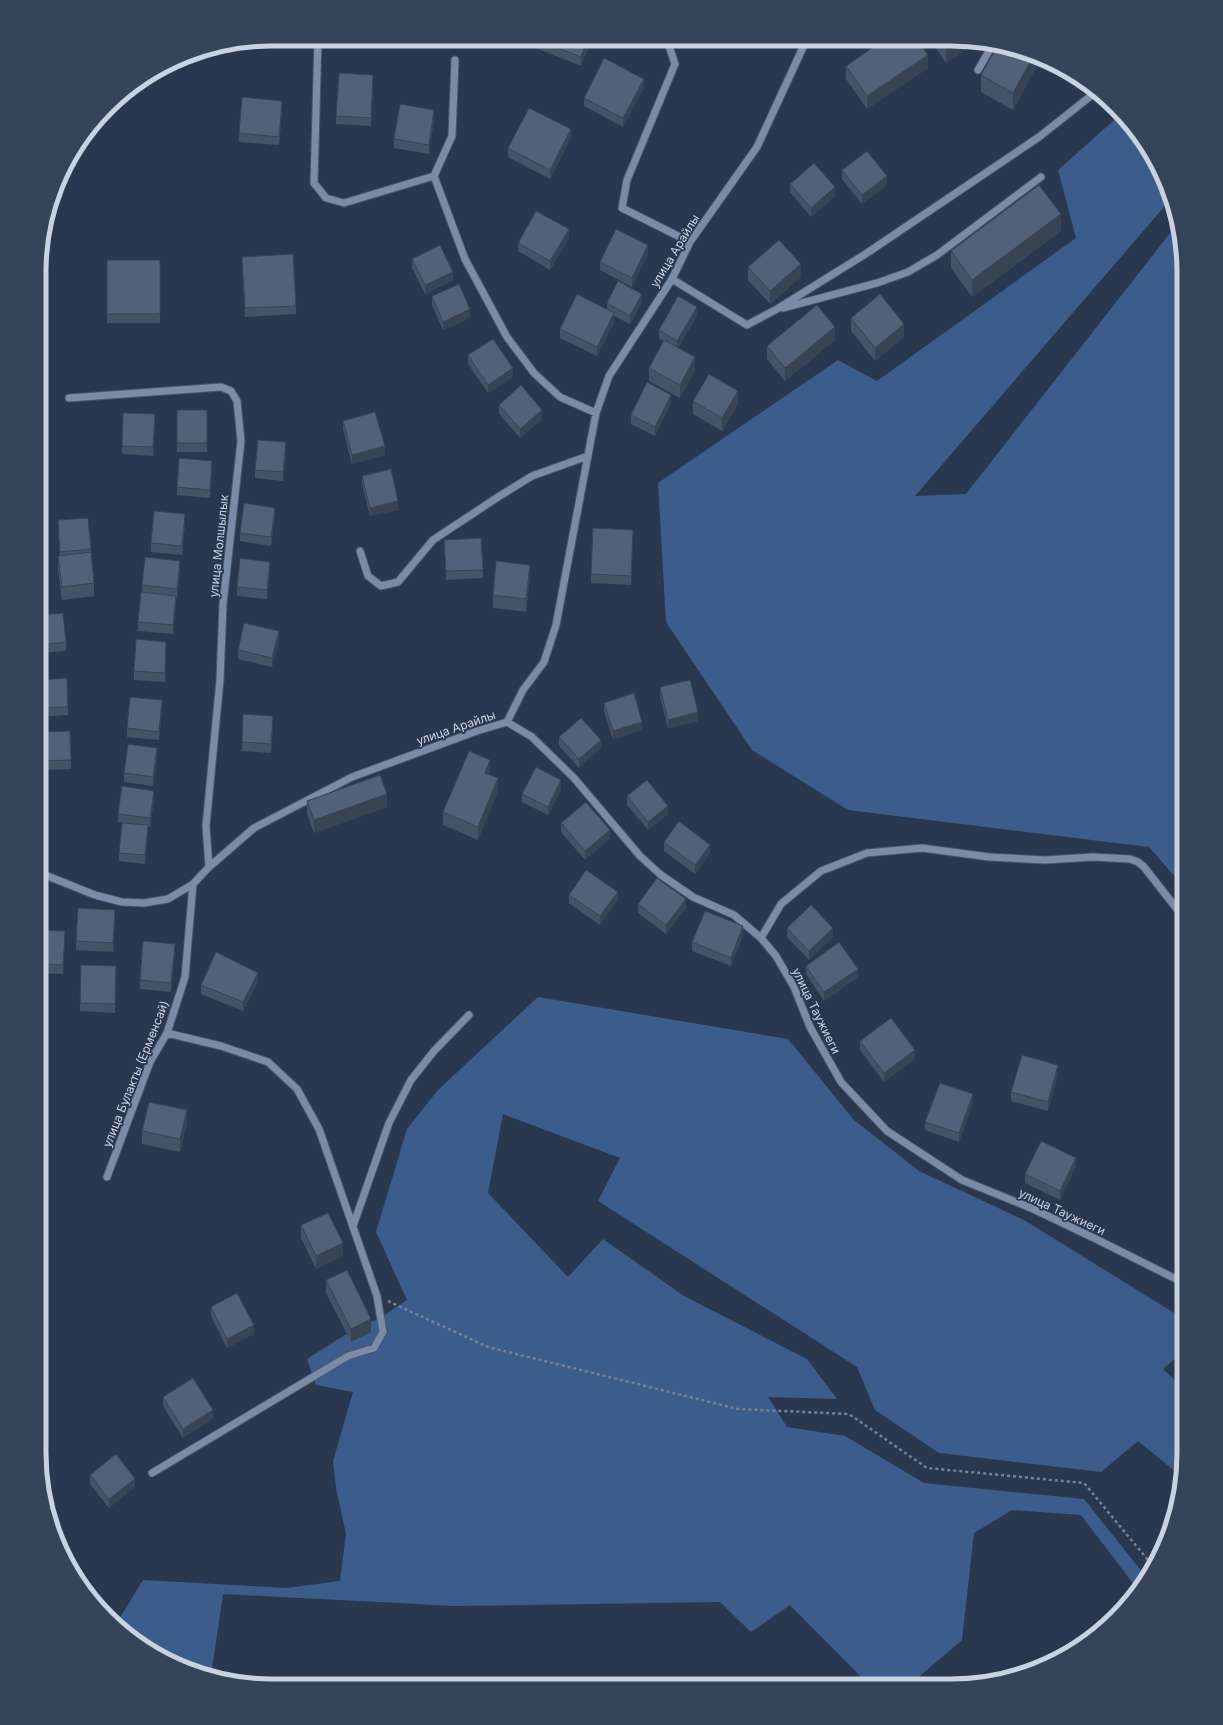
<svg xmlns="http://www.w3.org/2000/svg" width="1223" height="1725" font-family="Inter,sans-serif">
	<rect width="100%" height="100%" fill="#29384e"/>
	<!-- green -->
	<path fill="#3c5d8b" d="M1121 114 1126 119 1160 169 1164 207 915 496 966 494 1178 223 1184 272V887L1149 847 848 810 752 750 666 622 658 483 838 360 877 381 1076 238 1058 170Z
		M538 997 788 1039 854 1120 919 1171 1024 1220 1184 1319V1351L1163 1369 1184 1389 1183 1468 1182 1477 1138 1441 1101 1472 939 1453 875 1410 857 1367 598 1201 620 1158 503 1114 488 1193 568 1277 603 1239 684 1296 807 1359 837 1399 768 1397 787 1427 845 1436 924 1483 1084 1499 1147 1578 1138 1590 1081 1515 1012 1510 974 1533 962 1640 908 1686H870L790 1605 751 1632 720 1602 454 1606 223 1594 211 1676 183 1668 130 1638 116 1624 143 1580 287 1588 340 1581 346 1534 336 1488 333 1461 353 1392 316 1385 307 1359 359 1326 379 1319 407 1300 376 1232 407 1129 438 1090Z"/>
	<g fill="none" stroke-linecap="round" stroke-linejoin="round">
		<!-- minor casing -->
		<g stroke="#485567" stroke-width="9">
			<path id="minor" d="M318 39 314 183 326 198 344 203 434 176
				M667 40 675 64 627 180 622 208 690 242
				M455 60 452 136 434 176 465 259 507 337 534 373 560 397 596 413
				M978 70 993 44
				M672 279 747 325 777 309 867 253 1039 137 1097 91
				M783 308 877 283 908 272 937 255 1041 177
				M69 398 221 387 231 391 237 401 241 441 223 604 220 680 206 826 209 867
				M360 551 368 576 381 586 398 582 433 540 498 497 532 476 588 456
				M507 722 532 737 574 778 640 856 661 875 693 897 734 915 761 938 776 956 794 987 810 1027 841 1082 887 1131 962 1180 1031 1208 1096 1239 1184 1283
				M40 873 95 895 122 902 144 903 168 899 193 884 209 867 254 828 352 777 477 731 507 722 523 690 544 662 556 625 596 413 609 376 672 279 690 242 757 147 806 41
				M761 938 781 904 821 871 867 853 922 848 989 857 1045 860 1093 857 1130 859 1138 862 1144 867 1184 918
				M107 1177 150 1062 167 1033 185 977 193 884
				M353 1226 389 1123 411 1080 434 1051 469 1015
				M152 1473 348 1356 374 1348 383 1332 377 1296 319 1129 297 1089 268 1062 221 1046 167 1033"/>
		</g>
		<!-- path -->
		<path stroke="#768294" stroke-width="2.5" stroke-dasharray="3 3" stroke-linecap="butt" d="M388 1301 488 1347 738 1409 849 1414 927 1468 1084 1483 1153 1566"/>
		<!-- minor -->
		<use href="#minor" stroke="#7a8ca5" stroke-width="7"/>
	</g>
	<!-- wall -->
	<path fill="#455367" d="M536 40H591L581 66 536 48Z
		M931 41H979L946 63Z
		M1040 57 1013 110 981 92V75Z
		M846 66 928 68 867 109 846 79Z
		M373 83 371 126 336 124V116Z
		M644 87 623 127 584 106V98Z
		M282 109 279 145 239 142V133Z
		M434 119 429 154 394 148V139Z
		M571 138 550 179 508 157V148Z
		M842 170 887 185 862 204 842 179Z
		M790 184 835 196 811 217 790 192Z
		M1061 231 972 297 951 268V251Z
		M569 238 550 270 518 251V243Z
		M648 254 632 287 600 270V262Z
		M242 257 296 306V314L245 317Z
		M412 259 453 280 425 294 412 268Z
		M107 260H160V323H107Z
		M748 267 801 277 770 304 748 280Z
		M432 296 470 318 443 330 432 305Z
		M607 303H642L630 324 614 316V322L597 356 560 338V329L607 309Z
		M697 316 678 348 695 370 680 398 649 381V368L663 341 659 339V330Z
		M851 318 904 337 875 361 851 331Z
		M835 340 785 381 767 359V346Z
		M468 355 513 377 488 393 468 364Z
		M693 401 738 404 722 431 693 414Z
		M671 403 655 436 631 424V415Z
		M499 405 542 419 520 438 499 414Z
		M177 410H207V452H177Z
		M343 421 385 455 352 464 343 429Z
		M155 423 153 456 122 454V446Z
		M286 451 283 481 255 478V470Z
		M212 469 210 498 177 495V487Z
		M362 476 398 510 370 516 362 484Z
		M275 516 271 546 240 541V533Z
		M58 520 91 549 94 583V596L62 600 58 569V556H60L58 529Z
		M185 523 182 555 151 552V543Z
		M633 539 631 585 591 583V574Z
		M444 540 483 570V578L446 580Z
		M180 570 177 598H176L173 634 138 631V622L142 592V585Z
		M270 570 267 599 237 596V587Z
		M530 578 526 612 493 608V595Z
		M40 615 66 642V651L40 653Z
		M279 640 272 667 238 659V650Z
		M166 651 165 682 134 680V671Z
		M40 680 68 707V715L40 717Z
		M660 687 698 721 668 728 660 696Z
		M604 703 642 730 613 740 604 711Z
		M162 709 159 740 127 737V728Z
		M273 725 271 753 242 751V742Z
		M42 732 71 760V769L42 770Z
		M559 737 601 748 579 768 559 746Z
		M157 757 153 786 124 782V773Z
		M490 773V775L498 791 478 840 443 825V812Z
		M561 789 548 815 522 802V794Z
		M627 796 668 814 648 830 627 805Z
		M154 799 150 827 148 826V834L145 864 119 861V853L125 823 118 822V814Z
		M307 801 387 807 314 833 307 814Z
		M561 823 610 838 585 860 561 832Z
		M664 842 710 853 695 874 664 851Z
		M569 895 618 900 600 925 569 903Z
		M638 904 686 907 666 934 638 913Z
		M115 919 113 952 76 950V941Z
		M787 928 833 937 809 960 787 937Z
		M40 930 65 940 63 974 40 973Z
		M743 935 731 966 692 951V942Z
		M175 952 171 992 140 989V980Z
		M806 966 858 977 824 1001 806 974Z
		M116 975 115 1013 80 1011V1003Z
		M258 982 243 1011 201 994V985Z
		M860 1041 915 1059 884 1082 860 1050Z
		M1058 1074 1048 1111 1011 1101V1092Z
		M973 1103 959 1142 925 1130V1122Z
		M187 1123 180 1152 142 1144V1131Z
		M1076 1166 1060 1200 1025 1183V1174Z
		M301 1225 343 1256 316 1269 301 1238Z
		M326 1280 371 1332 351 1342 326 1293Z
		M211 1307 254 1334 227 1348 211 1316Z
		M163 1397 213 1418 183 1438 163 1406Z
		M90 1475 135 1487 109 1508 90 1484Z"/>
	<!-- shaded-wall -->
	<path fill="#384454" d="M587 40H591L581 66V57Z
		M954 41H979L946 63V46Z
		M928 55V68L867 109V96Z
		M1034 55 1042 58 1013 110V93Z
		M373 75V83L371 126V118Z
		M644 79V87L623 127V118Z
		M282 101V109L279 145V137Z
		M434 110V119L429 154V145Z
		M571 129V138L550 179V170Z
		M887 176V185L862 204V195Z
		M835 187V196L811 217V208Z
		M1061 214V231L972 297V280Z
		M569 229V238L550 270V261Z
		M648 245V254L632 287V278Z
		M801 264V277L770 304V291Z
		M453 272V280L425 294V285Z
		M642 294V303L630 324V316Z
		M697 307V316L677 350V341Z
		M470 309V318L443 330V322Z
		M614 313V322L597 356V347Z
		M904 324V337L875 361V348Z
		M835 327V340L785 381V368Z
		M695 357V370L680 398V385Z
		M513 368V377L488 393V385Z
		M738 391V404L722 431V418Z
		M671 395V403L655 436V427Z
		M542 410V419L520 438V429Z
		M286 442V451L283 481V472Z
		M385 446V455L352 464V455Z
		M212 461V469L210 498V490Z
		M398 501V510L370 516V508Z
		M275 508V516L271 546V537Z
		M185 514V523L182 555V546Z
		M180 561V570L177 598V589Z
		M270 562V570L267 599V590Z
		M530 565V578L526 612V599Z
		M176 596V604L173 634V625Z
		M279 631V640L272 667V658Z
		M166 642V651L165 682V673Z
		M162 700V709L159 740V732Z
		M698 712V721L668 728V720Z
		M273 716V725L271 753V744Z
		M642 722V730L613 740V731Z
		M601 740V748L579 768V759Z
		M157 748V757L153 786V777Z
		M490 760V773L485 786V773Z
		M498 778V791L478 840V827Z
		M561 780V789L548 815V807Z
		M154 791V799L150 827V818Z
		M387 794V807L314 833V820Z
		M668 806V814L648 830V822Z
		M148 825V834L145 864V855Z
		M610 830V838L585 860V851Z
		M710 845V853L695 874V865Z
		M618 892V900L600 925V916Z
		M686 899V907L666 934V925Z
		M115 910V919L113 952V943Z
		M743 926V935L731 966V958Z
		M833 928V937L809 960V951Z
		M175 944V952L171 992V983Z
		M858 969V977L824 1001V992Z
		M258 973V982L243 1011V1002Z
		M915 1050V1059L884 1082V1073Z
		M1058 1065V1074L1048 1111V1102Z
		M973 1094V1103L959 1142V1133Z
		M187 1110V1123L180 1152V1139Z
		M1076 1158V1166L1060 1200V1191Z
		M343 1243V1256L316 1269V1256Z
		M371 1319V1332L351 1342V1329Z
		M254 1325V1334L227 1348V1339Z
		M213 1410V1418L183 1438V1429Z
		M135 1479V1487L109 1508V1499Z"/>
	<!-- building -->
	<path fill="#506178" stroke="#384454" d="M538 40H587L581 57Z
		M882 41H918L928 55 867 96 846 66Z
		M942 41H954L946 46Z
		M998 45 1034 55 1013 93 981 75Z
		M604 58 644 79 623 118 584 98Z
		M339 73 373 75 371 118 336 116Z
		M242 97 282 101 279 137 239 133Z
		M400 104 434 110 429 145 394 139Z
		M529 108 571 129 550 170 508 148Z
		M867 151 887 176 862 195 842 170Z
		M814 163 835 187 811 208 790 184Z
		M1039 185 1061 214 972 280 951 251Z
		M536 211 569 229 550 261 518 243Z
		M616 229 648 245 632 278 600 262Z
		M779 240 801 264 770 291 748 267Z
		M440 245 453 272 425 285 412 259Z
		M293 254 296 306 245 308 242 257Z
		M107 260H160V314H107Z
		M618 281 642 294 630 316 607 303Z
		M459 284 470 309 443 322 432 296Z
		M577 294 614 313 597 347 560 329Z
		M880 294 904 324 875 348 851 318Z
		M678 296 697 307 677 341 659 330Z
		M817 305 835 327 785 368 767 346Z
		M493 339 513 368 488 385 468 355Z
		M664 340 695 357 680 385 649 368Z
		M709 374 738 391 722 418 693 401Z
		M647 382 671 395 655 427 631 415Z
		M521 385 542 410 520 429 499 405Z
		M177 410H207V443H177Z
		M375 412 385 446 352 455 343 421Z
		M123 413 155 414 153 447 122 446Z
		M258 440 286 442 283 472 255 470Z
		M179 458 212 461 210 490 177 487Z
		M391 469 398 501 370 508 362 476Z
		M244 503 275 508 271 537 240 533Z
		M154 511 185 514 182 546 151 543Z
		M88 518 91 549 60 552 58 520Z
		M593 528 633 530 631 576 591 574Z
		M481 538 483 570 446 571 444 540Z
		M91 552 94 583 62 587 58 556Z
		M145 557 180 561 177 589 142 585Z
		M240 558 270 562 267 590 237 587Z
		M496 561 530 565 526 599 493 595Z
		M141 592 176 596 173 625 138 622Z
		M63 613 66 642 40 645V615Z
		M244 623 279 631 272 658 238 650Z
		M136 639 166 642 165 673 134 671Z
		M67 678 68 707 40 708V680Z
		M690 680 698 712 668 720 660 687Z
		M634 693 642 722 613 731 604 703Z
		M130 697 162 700 159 732 127 728Z
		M243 714 273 716 271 744 242 742Z
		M581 718 601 740 579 759 559 737Z
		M70 731 71 760 42 761V732Z
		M128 744 157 748 153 777 124 773Z
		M469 751 490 760 485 773 498 778 478 827 443 812Z
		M536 767 561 780 548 807 522 794Z
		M380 775 387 794 314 820 307 801Z
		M647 780 668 806 648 822 627 796Z
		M122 786 154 791 150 818 118 814Z
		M586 802 610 830 585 851 561 823Z
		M679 821 710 845 695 865 664 842Z
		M122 823 148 825 145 855 119 853Z
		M586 870 618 892 600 916 569 895Z
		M657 878 686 899 666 925 638 904Z
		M811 905 833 928 809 951 787 928Z
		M78 908 115 910 113 943 76 941Z
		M705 911 743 926 731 958 692 942Z
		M40 930 65 931 63 965 40 964Z
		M143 941 175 944 171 983 140 980Z
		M839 942 858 969 824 992 806 966Z
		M216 952 258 973 243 1002 201 985Z
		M81 965 116 966 115 1004 80 1003Z
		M891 1018 915 1050 884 1073 860 1041Z
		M1022 1055 1058 1065 1048 1102 1011 1092Z
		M940 1083 973 1094 959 1133 925 1122Z
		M149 1102 187 1110 180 1139 142 1131Z
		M1041 1141 1076 1158 1060 1191 1025 1174Z
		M328 1213 343 1243 316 1256 301 1225Z
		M347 1270 371 1319 351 1329 326 1280Z
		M237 1293 254 1325 227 1339 211 1307Z
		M193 1378 213 1410 183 1429 163 1397Z
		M116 1454 135 1479 109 1499 90 1475Z"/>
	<g text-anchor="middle" stroke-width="3.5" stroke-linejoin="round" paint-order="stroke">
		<!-- street labels -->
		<g font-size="12" fill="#c9d2e0" stroke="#29384e">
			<text transform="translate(675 251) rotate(-59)" y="4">улица Арайлы</text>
			<text transform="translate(219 546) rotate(-84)" y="4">улица Молшылык</text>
			<text transform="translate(456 728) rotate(-19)" y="4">улица Арайлы</text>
			<text transform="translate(816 1011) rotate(64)" y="4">улица Таужиеги</text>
			<text transform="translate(136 1074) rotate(-68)" y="4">улица Булакты (Ерменсай)</text>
			<text transform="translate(1062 1212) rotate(25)" y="4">улица Таужиеги</text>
		</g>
	</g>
	<!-- crop -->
	<path d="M0 0H1223V1725H0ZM272 46H951A226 226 0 0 1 1177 272V1453A226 226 0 0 1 951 1679H272A226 226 0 0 1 46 1453V272A226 226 0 0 1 272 46Z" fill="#36445a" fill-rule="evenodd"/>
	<path fill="none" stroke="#c9d2e0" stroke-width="5" d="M272 46H951A226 226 0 0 1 1177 272V1453A226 226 0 0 1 951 1679H272A226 226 0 0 1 46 1453V272A226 226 0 0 1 272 46Z"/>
</svg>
